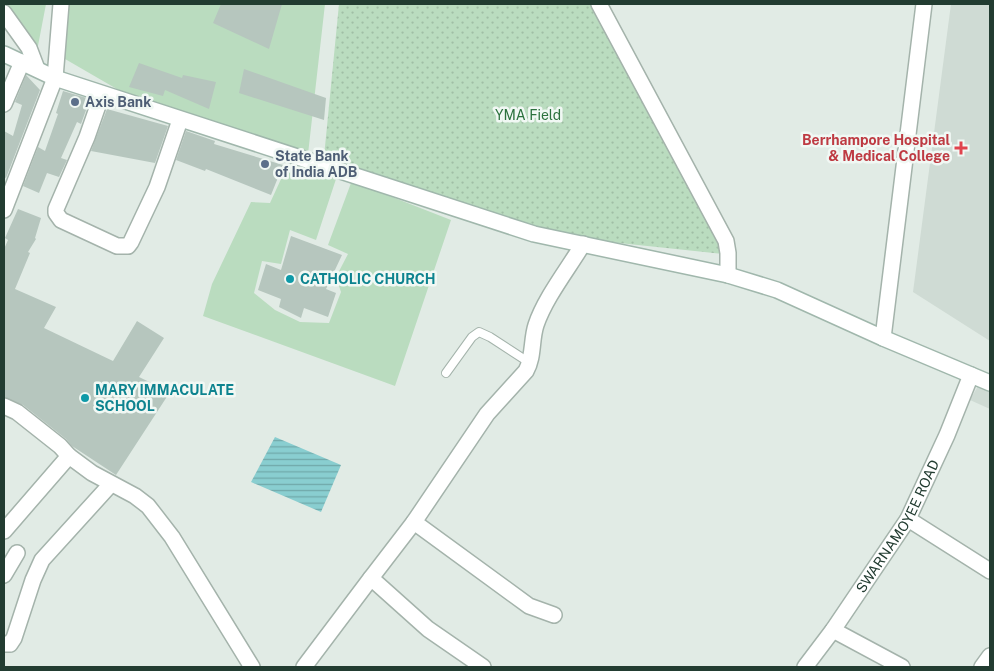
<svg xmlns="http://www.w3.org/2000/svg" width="994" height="671" font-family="'Public Sans',sans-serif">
	<defs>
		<pattern id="park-dots" width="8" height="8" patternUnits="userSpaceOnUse" patternTransform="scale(1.25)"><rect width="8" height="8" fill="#badcbf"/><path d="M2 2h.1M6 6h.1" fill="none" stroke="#a0bea5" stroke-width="1.8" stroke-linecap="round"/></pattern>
		<pattern id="water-rules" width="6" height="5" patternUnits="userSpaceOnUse" patternTransform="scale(1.25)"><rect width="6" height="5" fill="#89ced0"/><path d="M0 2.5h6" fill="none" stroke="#70a8a9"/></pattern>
	</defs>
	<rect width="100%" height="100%" fill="#e1ebe5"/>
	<!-- built -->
	<path fill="#cfdbd4" d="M951 4H990V341L913 292Z
		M978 386 990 390V409L970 400Z"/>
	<!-- grass -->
	<path fill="#badcbf" d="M5 4H46L37 51Z
		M58 4H325L308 154 122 92 53 52Z
		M287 166 336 179 316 240 290 230 281 264 262 261 254 293 275 310 300 322 329 323 341 292 336 277 348 254 328 245 351 183 387 195 451 220 395 386 203 316 212 284 251 202 270 203Z"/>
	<!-- park -->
	<path fill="url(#park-dots)" d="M339 4H596L723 254 534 234 323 167Z"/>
	<!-- water -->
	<path fill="url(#water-rules)" d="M275 437 341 465 321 512 251 482Z"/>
	<!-- building -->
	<path fill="#b6c6be" d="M221 4H282L269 49 213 23Z
		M139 63 182 78 183 75 216 82 209 109 165 90 163 96 129 87Z
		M244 69 326 98 324 120 239 93Z
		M26 75 40 90 6 178 4 177V131L13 136 22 105 15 102Z
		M63 91 90 99 81 124 77 122 61 158 67 160 59 177 47 173 39 193 23 186 38 147 45 151 58 114 56 113Z
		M107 109 168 126 155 163 91 151Z
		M186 131 215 141 214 144 283 165 271 195 206 169 205 171 176 160Z
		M18 209 41 218 35 238 36 239 28 252 30 253 15 289 56 307 44 328 113 361 137 321 164 338 139 377 170 392 116 475 72 446 66 439 23 405 4 397V249L8 240 5 238Z
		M291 236 342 255 326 289 336 293 328 317 304 308 301 318 279 307 281 299 258 290 266 264 281 270Z"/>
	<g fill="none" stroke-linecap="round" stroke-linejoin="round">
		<!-- lane casing -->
		<g stroke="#a4b3ab" stroke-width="10">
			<path id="lane" d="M446 373 472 337 479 332 490 337 530 363"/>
		</g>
		<!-- street casing -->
		<g stroke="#a4b3ab" stroke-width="18">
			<g id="street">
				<path d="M599 4 726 241 728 253V275"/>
				<path d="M4 13 29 48 37 69"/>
				<path d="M102 94 87 137 56 209V213L61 220 117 246H128L131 242 157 187 180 120"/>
				<path d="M4 104 22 62"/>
				<path d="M4 210 55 78 61 4"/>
				<path d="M883 338 924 4"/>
				<path d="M4 406 17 412 60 446 69 456 92 473 135 496 148 506 172 537 252 667"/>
				<path d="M908 519 990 571"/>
				<path d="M414 522 529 606 554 615"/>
				<path d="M4 531 69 456"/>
				<path d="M4 575 17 553"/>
				<path d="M833 630 902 667"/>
				<path d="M4 644H10L14 638 33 580 42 560 111 484"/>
				<path d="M304 667 371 578"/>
				<path d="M483 667 428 629 371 578 414 522 487 414 526 371C534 357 531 340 536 325 545 298 568 269 583 244"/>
				<path id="s1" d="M805 667 833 630 908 519 947 435 971 375"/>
				<path d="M982 667 990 656"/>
			</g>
		</g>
		<!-- secondary casing -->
		<g stroke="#a0b7ac" stroke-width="18">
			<path id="secondary" d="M4 54 55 78 534 234 728 275 777 290 883 338 990 383"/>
		</g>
		<!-- lane -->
		<use href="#lane" stroke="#fff" stroke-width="8"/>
		<!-- street -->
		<use href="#street" stroke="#fff" stroke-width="15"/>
		<!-- secondary -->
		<use href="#secondary" stroke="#fff" stroke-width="15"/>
	</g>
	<!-- markers -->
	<g fill="#5c6f8a" stroke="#f1f8f4" stroke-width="2">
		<circle cx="75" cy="102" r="5"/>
		<circle cx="265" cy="164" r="5"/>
	</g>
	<path fill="#e0444e" stroke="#f1f8f4" stroke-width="2" d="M958.5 140.5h5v5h5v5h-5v5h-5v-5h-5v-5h5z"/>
	<g fill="#0f9aa8" stroke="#f1f8f4" stroke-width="2">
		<circle cx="290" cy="279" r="5"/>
		<circle cx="85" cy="398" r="5"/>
	</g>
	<g text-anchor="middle" stroke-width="5" stroke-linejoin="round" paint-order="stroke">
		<!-- service labels -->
		<g font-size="14" font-weight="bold" fill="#4e5e75" stroke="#f1f8f4" text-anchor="start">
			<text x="85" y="107">Axis Bank</text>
			<text x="275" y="161">State Bank<tspan x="275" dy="16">of India ADB</tspan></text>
		</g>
		<!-- park labels -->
		<g font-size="14" fill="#2c723e" stroke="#f1f8f4">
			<text x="528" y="120">YMA Field</text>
		</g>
		<!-- health labels -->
		<g font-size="14" font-weight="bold" fill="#be3a42" stroke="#f1f8f4" text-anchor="end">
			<text x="950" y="145">Berrhampore Hospital<tspan x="950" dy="16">&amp; Medical College</tspan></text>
		</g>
		<!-- culture labels -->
		<g font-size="14" font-weight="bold" fill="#0d838f" stroke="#f1f8f4" text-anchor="start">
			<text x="300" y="284">CATHOLIC CHURCH</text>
			<text x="95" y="395">MARY IMMACULATE<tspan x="95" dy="16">SCHOOL</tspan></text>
		</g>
		<!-- street labels -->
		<g font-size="14" fill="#223c31" stroke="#f1f8f4">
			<text dy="5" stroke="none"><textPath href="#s1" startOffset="169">SWARNAMOYEE ROAD</textPath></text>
		</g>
	</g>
	<!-- border -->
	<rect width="994" height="671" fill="none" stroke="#223c31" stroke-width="10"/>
</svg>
